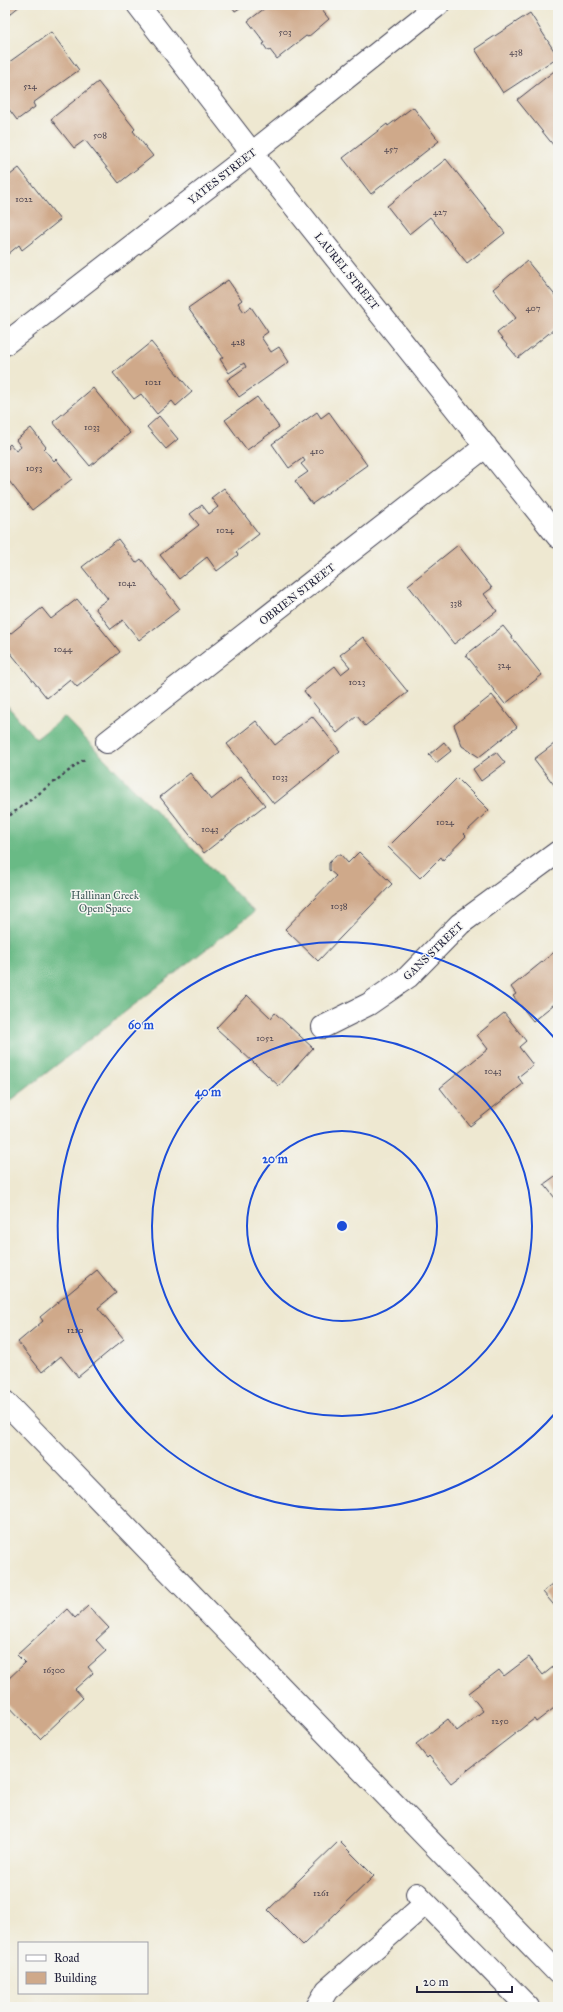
<svg xmlns="http://www.w3.org/2000/svg" width="563" height="2012" font-family="'IM FELL Great Primer',serif">
	<rect width="100%" height="100%" fill="#f6f6f2"/>
	<filter id="ink" filterUnits="userSpaceOnUse"><feTurbulence type="fractalNoise" baseFrequency=".025" numOctaves="2"/><feDisplacementMap in="SourceGraphic" scale="8" xChannelSelector="R" yChannelSelector="G"/><feConvolveMatrix kernelMatrix="1 2 1 2 8 2 1 2 1" color-interpolation-filters="sRGB"/></filter>
	<filter id="wash" filterUnits="userSpaceOnUse"><feTurbulence type="fractalNoise" baseFrequency=".012" numOctaves="4" result="noise"/><feDisplacementMap in="SourceGraphic" scale="16" xChannelSelector="R" yChannelSelector="G"/><feGaussianBlur stdDeviation="0.9" result="paint"/><feColorMatrix in="noise" values="0 0 0 0 0 0 0 0 0 0 0 0 0 0 0 0 0 1.4 0 .05"/><feComposite in="paint" operator="in"/></filter>
	<g filter="url(#wash)">
		<rect width="100%" height="100%" fill="#eee8d1"/>
		<!-- forest -->
		<path fill="#69ba85" stroke="#466e60" d="M5 703 36 739 64 717 254 912 5 1105Z"/>
		<g id="blocks">
			<!-- building -->
			<path fill="#cfa98a" d="M5 5H21L5 18Z
				M231 5H245L235 11Z
				M269 5H318L329 19 308 37 306 36 277 59 270 50 268 51 263 44 265 43 248 21Z
				M530 13 558 57 503 93 475 49Z
				M51 32 79 70 33 103 35 107 17 120 5 104V65Z
				M558 68V151L517 100Z
				M98 82 135 129 133 131 153 156 119 183 85 140 74 148 51 119Z
				M413 107 439 141 371 194 343 158 387 124 388 126Z
				M446 159 505 233 467 263 430 217 409 234 387 206Z
				M19 168 60 220 22 250 19 245 7 255 5 252V179Z
				M527 261 558 299V326L518 358 497 333 516 318 493 289Z
				M228 280 242 300 238 303 244 312 251 307 268 332 261 337 271 352 279 347 289 362 239 397 227 380 246 367 244 363 229 373 220 359 223 357 188 308Z
				M151 342 192 392 176 406 172 401 157 414 141 394 134 399 113 373Z
				M93 388 130 433 90 466 53 422Z
				M257 397 279 427 247 450 225 420Z
				M317 412 321 418 329 412 367 465 312 504 295 481 308 472 301 464 305 461 303 458 289 468 272 444Z
				M159 416 178 439 166 449 147 427Z
				M31 428 46 447 44 449 54 461 56 459 72 479 32 510 5 476V451L9 448 8 446 10 444 16 451 21 447 16 440Z
				M224 488 259 534 236 552 238 555 217 571 207 557 179 579 160 555 199 525 190 514 202 505 209 514 218 507 211 498Z
				M118 539 136 563 141 559 180 609 139 640 123 620 111 629 95 608 108 599 82 567Z
				M458 545 492 588 484 594 497 611 454 644 408 585Z
				M77 599 120 652 77 687 70 679 47 698 5 646V638L42 608 51 619Z
				M503 626 542 675 505 704 466 655Z
				M363 637 408 692 365 726 357 716 337 733 304 691 335 666 341 674 350 667 340 655Z
				M492 695 517 727 479 757 462 746 454 725Z
				M312 716 340 751 274 804 227 744 256 721 275 745Z
				M558 741V790L534 759Z
				M444 742 451 751 436 763 429 755Z
				M496 752 505 763 481 781 473 769Z
				M190 773 211 800 241 776 265 805 204 853 160 797Z
				M457 778 489 810 464 834 466 836 443 860 441 857 420 878 388 847Z
				M359 852 392 884 318 961 285 929 336 876 329 870V863L336 855H341L348 863Z
				M558 949V1001L533 1021 513 996 516 994 511 987Z
				M247 995 271 1018 275 1013 313 1048 279 1086 216 1028Z
				M504 1013 526 1041 519 1047 533 1065 518 1077 523 1084 470 1126 440 1088 488 1049 477 1035Z
				M558 1174V1202L544 1184Z
				M97 1270 116 1293 98 1308 124 1339 78 1377 61 1356 42 1372 18 1342 43 1321 40 1317Z
				M558 1580V1610L543 1592Z
				M88 1606 109 1628 96 1640 106 1651 88 1667 93 1673 75 1689 83 1698 40 1739 5 1702V1682L25 1663 17 1655 67 1609 75 1618Z
				M529 1657 543 1675 558 1663V1705L536 1722 534 1719 451 1783 429 1756 427 1758 416 1744 448 1719 457 1731 483 1711 469 1693 499 1670 504 1676Z
				M339 1841 374 1876 303 1945 268 1910Z"/>
		</g>
	</g>
	<g filter="url(#ink)">
		<use href="#blocks" fill-opacity="0" stroke="#414052" stroke-width="1"/>
		<g fill="none" stroke-linecap="round" stroke-linejoin="round">
			<!-- minor casing -->
			<g stroke="#414052" stroke-width="24">
				<path id="minor" d="M138 5 252 153 558 537
					M5 344 252 153 438 5
					M107 742 486 446
					M323 1027 369 1004 408 977 460 924 558 852
					M5 1402 558 1973
					M417 1894 528 2007
					M317 2007 327 1990 426 1903"/>
			</g>
			<!-- path -->
			<path stroke="#414052" stroke-width="2.5" stroke-dasharray="3 3" stroke-linecap="butt" d="M5 819 86 758"/>
			<!-- minor -->
			<use href="#minor" stroke="#fff" stroke-width="22"/>
		</g>
	</g>
	<!-- distance rings -->
	<g fill="none" stroke="#1d4ed8" stroke-width="2">
		<circle cx="342" cy="1226" r="95"/>
		<circle cx="342" cy="1226" r="190"/>
		<path d="M558 1410A284 284 0 1 1 558 1042"/>
	</g>
	<g text-anchor="middle" stroke-width="3" stroke-linejoin="round" paint-order="stroke">
		<!-- number labels -->
		<g font-size="9" fill="#4d444f">
			<text x="285" y="35">503</text>
			<text x="516" y="55">438</text>
			<text x="30" y="89">524</text>
			<text x="100" y="138">508</text>
			<text x="391" y="152">457</text>
			<text x="24" y="202">1022</text>
			<text x="440" y="215">427</text>
			<text x="533" y="311">407</text>
			<text x="238" y="345">428</text>
			<text x="153" y="385">1021</text>
			<text x="92" y="430">1033</text>
			<text x="317" y="454">410</text>
			<text x="34" y="471">1053</text>
			<text x="225" y="533">1024</text>
			<text x="127" y="586">1042</text>
			<text x="456" y="606">338</text>
			<text x="63" y="652">1044</text>
			<text x="504" y="668">324</text>
			<text x="357" y="685">1023</text>
			<text x="280" y="780">1033</text>
			<text x="445" y="825">1024</text>
			<text x="210" y="832">1043</text>
			<text x="339" y="909">1038</text>
			<text x="265" y="1041">1052</text>
			<text x="493" y="1074">1043</text>
			<text x="75" y="1333">1210</text>
			<text x="54" y="1673">16300</text>
			<text x="500" y="1724">1250</text>
			<text x="321" y="1896">1261</text>
		</g>
		<!-- street labels -->
		<g font-size="11" fill="#22223b" stroke="#f6f6f2">
			<text transform="translate(222 176) rotate(-38)" y="4">YATES STREET</text>
			<text transform="translate(347 271) rotate(51)" y="4">LAUREL STREET</text>
			<text transform="translate(297 594) rotate(-38)" y="4">OBRIEN STREET</text>
			<text transform="translate(433 951) rotate(-44)" y="4">GANS STREET</text>
		</g>
		<!-- park labels -->
		<g font-size="11" fill="#3f5959" stroke="#f6f6f2">
			<text x="105" y="899">Hallinan Creek<tspan x="105" dy="13">Open Space</tspan></text>
		</g>
	</g>
	<circle cx="342" cy="1226" r="6" fill="#1d4ed8" stroke="#f6f6f2" stroke-width="2"/>
	<g font-size="12" text-anchor="middle" font-weight="bold" fill="#1d4ed8" stroke="#f6f6f2" stroke-width="3" stroke-linejoin="round" paint-order="stroke">
		<text x="141" y="1029">60 m</text>
		<text x="208" y="1096">40 m</text>
		<text x="275" y="1163">20 m</text>
	</g>
	<!-- margin -->
	<rect width="563" height="2012" fill="none" stroke="#f6f6f2" stroke-width="20"/>
	<!-- legend -->
	<rect x="18" y="1942" width="130" height="52" fill="#f6f6f2" stroke="#a1a1a9"/>
	<rect x="26" y="1955" width="20" height="6" fill="#ffffff" stroke="#a1a1a9"/>
	<text x="54" y="1962" font-size="12" fill="#22223b">Road</text>
	<rect x="26" y="1972" width="20" height="12" fill="#cfa98a" stroke="#a1a1a9"/>
	<text x="54" y="1982" font-size="12" fill="#22223b">Building</text>
	<!-- scale -->
	<path d="M417 1986v6h95v-6" fill="none" stroke="#22223b" stroke-width="2"/>
	<text x="423" y="1986" font-size="12" fill="#22223b" stroke="#f6f6f2" stroke-width="3" paint-order="stroke">20 m</text>
</svg>
